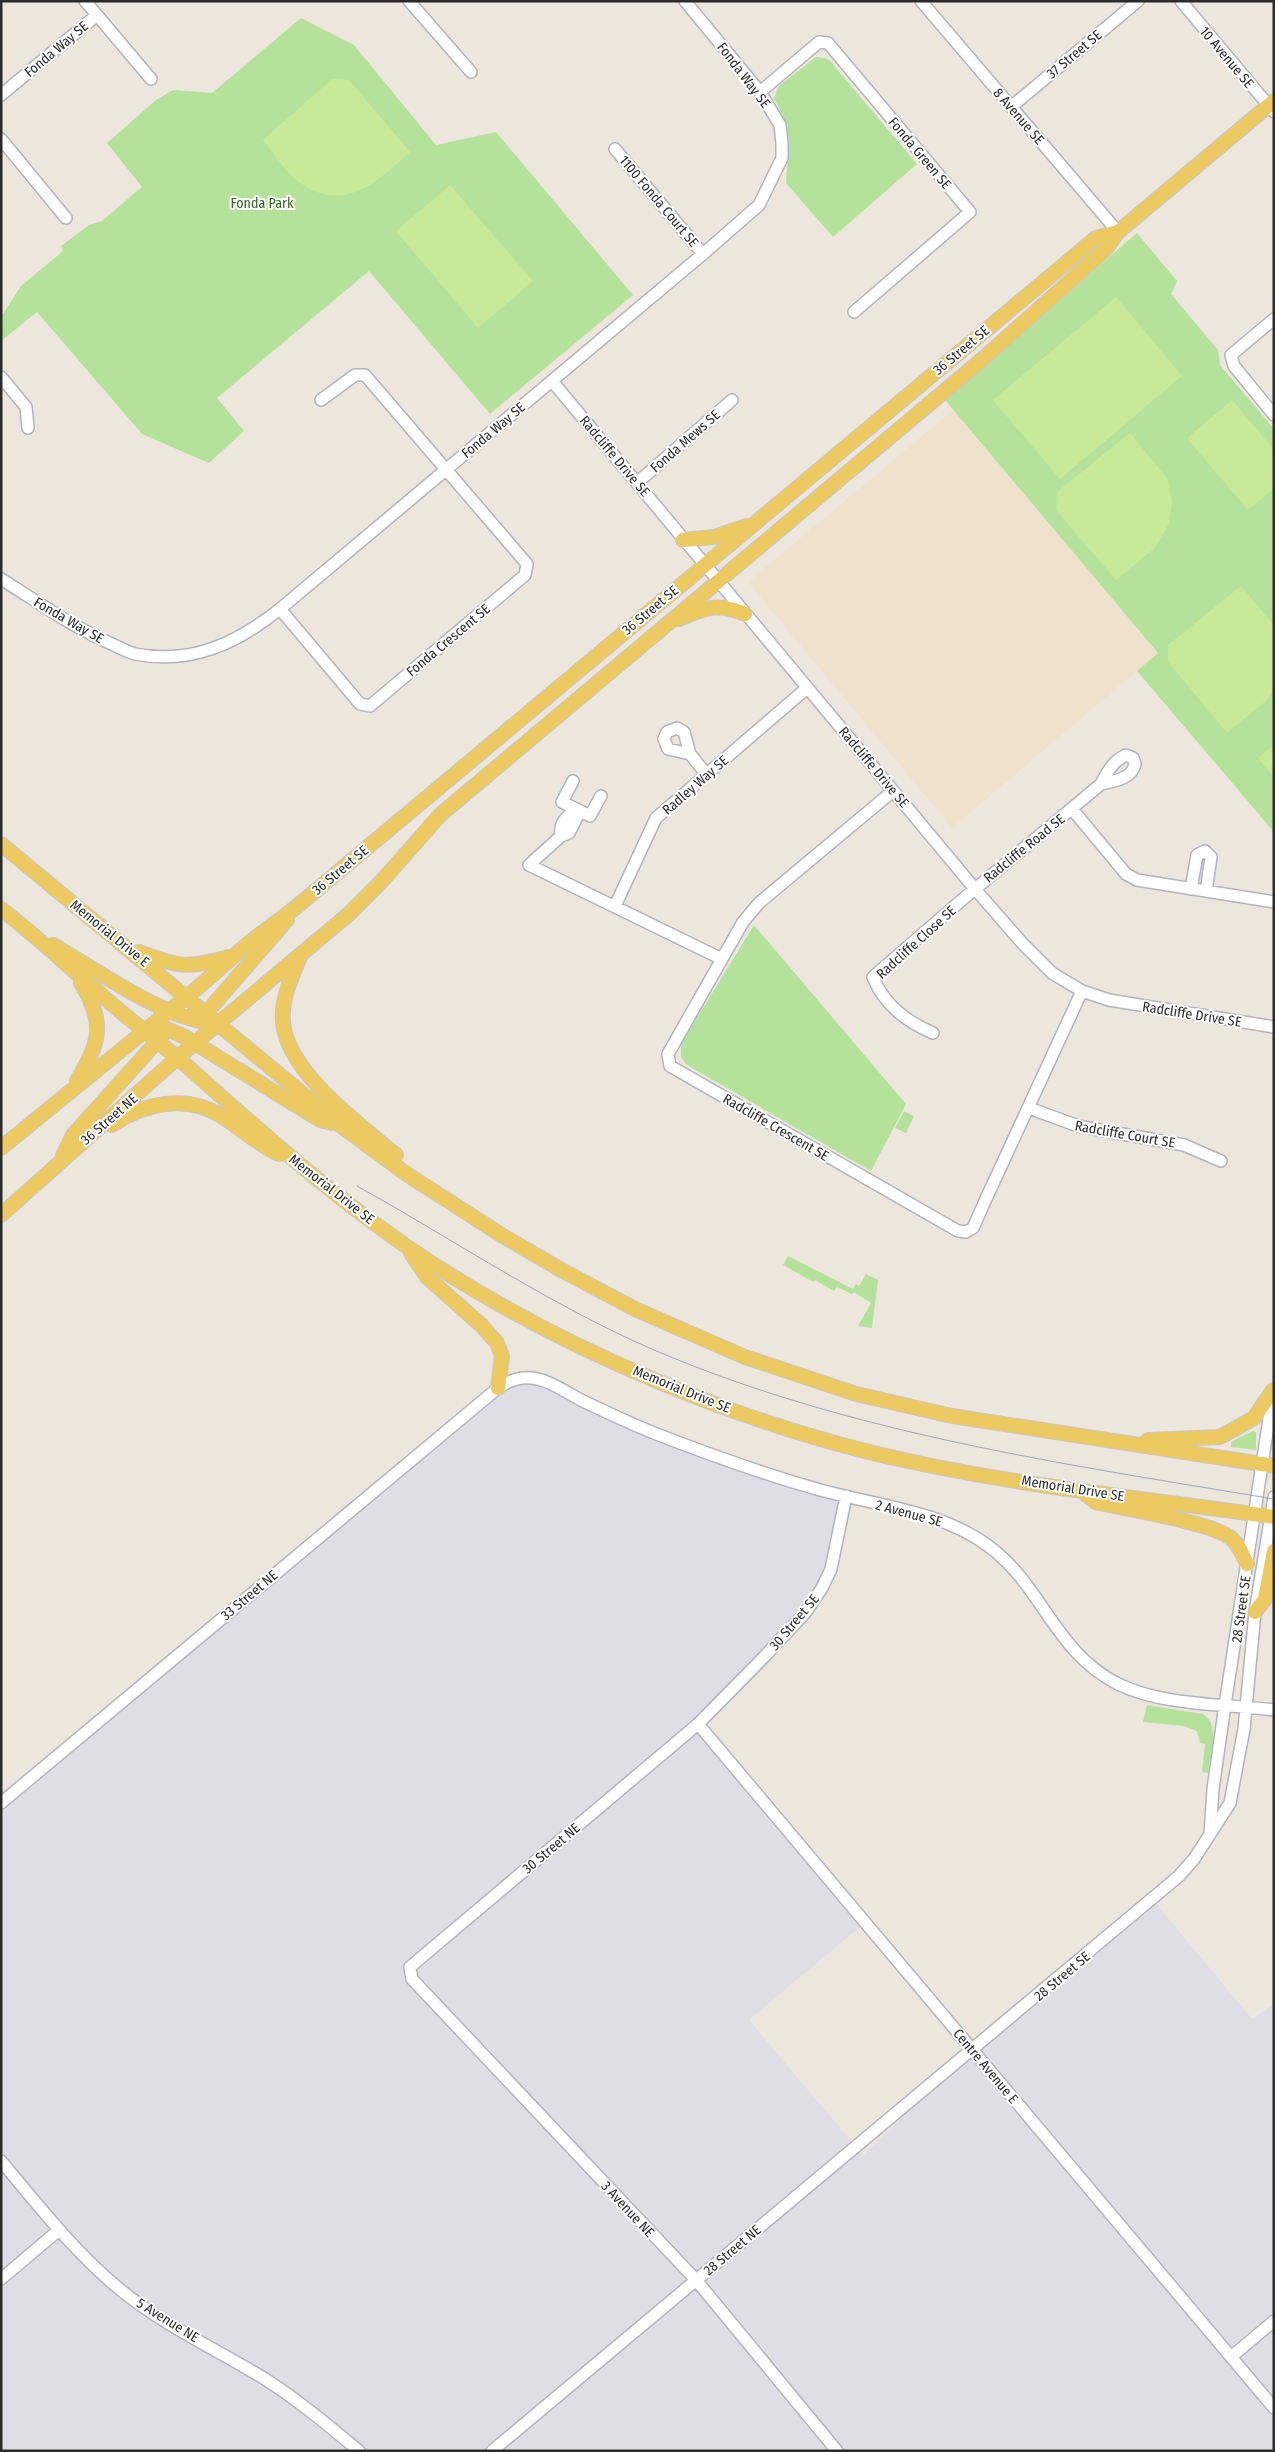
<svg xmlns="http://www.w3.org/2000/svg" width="1275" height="2452" font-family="'Fira Sans Condensed',sans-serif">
	<rect width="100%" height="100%" fill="#ece6dd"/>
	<!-- industrial -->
	<path fill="#e0dee5" d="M524 1378 603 1410 846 1496 822 1588 699 1724 866 1922 749 2020 863 2155 972 2051 1152 1899 1252 2019 1274 2004V2451H1V1802L498 1388Z"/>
	<!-- education -->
	<path fill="#eee2cd" d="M953 410 1158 653 952 828 748 582Z"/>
	<!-- green -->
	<path fill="#b5e29b" d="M301 18 354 45 436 145 496 132 633 295 490 414 369 271 217 398 244 431 209 463 142 434 37 312 1 341V317L21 286 63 251 61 246 89 225 102 221 142 187 107 143 156 100 173 90 212 93Z
		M816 57 826 58 830 61 917 164 833 237 786 183 789 140 787 124 774 98 779 86Z
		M1137 233 1177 281 1171 294 1218 350 1220 365 1274 429V832L1137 671 1158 653 945 400Z
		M754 925 906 1104 871 1171 687 1065 681 1057V1044Z
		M904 1111 914 1116 906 1133 895 1128Z
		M788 1256 853 1289 856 1284 859 1286 866 1274 878 1280 872 1328 858 1326 871 1303 854 1292 852 1294 837 1287 834 1291 815 1280 813 1282 783 1265Z
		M1253 1431 1256 1432V1450L1231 1447V1442Z
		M1147 1705 1203 1714C1221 1725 1210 1755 1208 1773L1202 1772 1205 1744 1200 1743 1197 1731 1184 1726 1143 1722Z"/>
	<!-- pitch -->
	<path fill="#c8e997" d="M332 79 349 80 410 152C375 184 342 216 295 179 283 169 273 152 263 140Z
		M450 185 533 281 478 328 396 231Z
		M1116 297 1182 376 1060 479 993 400Z
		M1232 400 1274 450V488L1248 510 1187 438Z
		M1130 433 1167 478 1172 502 1169 524 1155 548 1116 580 1056 510 1057 492Z
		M1241 586 1274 625V688L1266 701 1227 733 1168 662V645Z
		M1274 745V777L1258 758Z"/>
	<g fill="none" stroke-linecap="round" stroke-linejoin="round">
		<!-- minor casing -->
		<g stroke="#b1b4be" stroke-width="14">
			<path id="minor" d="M409 1 471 72
				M921 1 1118 232
				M1181 1 1274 112
				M97 15 151 79
				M760 92 819 42 828 43 970 212 854 312
				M1 95 97 15 85 1
				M1011 107 1138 1
				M1 139 66 218
				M615 149 703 254
				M1274 319 1231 355 1234 366 1274 415
				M1 377 26 407 28 428
				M552 381 975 889 1023 944 1052 973 1082 991 1109 1000 1274 1027
				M638 482 732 400
				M1 579C38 602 74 628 114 645 120 648 128 652 135 654 192 665 237 643 280 609L703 254 759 205 782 158V143L780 125 760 92 685 1
				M280 609 360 704 370 706 525 575 527 564 365 375H355L321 400
				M690 754 668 749 664 739 667 732 677 728 684 732 690 754 707 775
				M573 781 562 802 590 816 601 796
				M893 791 759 903 743 922 668 1054 670 1066 958 1231 966 1232 973 1228 985 1201 1082 991
				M1072 809 1126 874 1137 880 1274 902
				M573 811 577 817 569 833 561 836 529 865 722 959
				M561 836C559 821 567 818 575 809
				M1191 889 1197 855 1205 851 1211 857 1206 891
				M615 906 656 818 807 688
				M933 1033C907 1022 884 1005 873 977L963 899 1101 784C1107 772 1113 761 1126 755L1133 758 1135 764C1132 779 1114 781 1101 784
				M1029 1108 1078 1126 1184 1145 1221 1161
				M698 1724 1274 2408
				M1 1803 498 1388C508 1381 518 1377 531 1378 548 1379 567 1393 583 1401 608 1413 633 1425 659 1435 711 1455 763 1474 817 1489 873 1505 939 1510 987 1545 1042 1584 1054 1652 1118 1684 1163 1706 1225 1704 1274 1710
				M1210 1834 1213 1789 1225 1705 1273 1393
				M1 2161C38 2205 73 2250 117 2287 161 2324 216 2349 265 2379 298 2400 329 2426 359 2451
				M1 2279 59 2230
				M1231 2357 1274 2321
				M492 2451 1179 1876 1194 1859 1230 1803 1244 1729 1255 1612 1274 1497
				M837 2451 696 2280 412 1979 410 1967 698 1724 764 1657 805 1613 822 1588 831 1569 846 1496"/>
		</g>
		<!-- major casing -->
		<g stroke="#c8c8c8" stroke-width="16">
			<path id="major" d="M683 540 714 537 746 526
				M679 619C706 608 717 602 745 614
				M1 844 340 1125 408 1175 503 1236 563 1271 637 1310 745 1357 856 1394 952 1416 1274 1466
				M1 909C38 937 71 969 106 999 130 1020 155 1039 179 1059 252 1124 328 1193 409 1248 555 1348 749 1429 922 1464 1038 1488 1157 1500 1274 1517
				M53 945C105 975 158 1016 218 1025
				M139 952C180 967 187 969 229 957
				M299 959C291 979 281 1000 283 1022 287 1072 360 1125 396 1155
				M200 1020 287 920
				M143 1031 167 1029 185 1037 320 1120 332 1123
				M77 1081C100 1041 106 1025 81 983
				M112 1125C143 1103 187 1094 221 1116 241 1128 258 1145 279 1154
				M1 1148 195 990 250 942 295 908 1096 238 1118 232
				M63 1156 73 1135 162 1036
				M1 1215 177 1058 349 914 381 882 440 815 978 363 1106 249 1118 232 1274 101
				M411 1253 427 1277 482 1326 497 1343 502 1356 498 1388
				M1148 1440 1220 1437 1254 1418 1273 1390
				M1082 1491 1095 1502C1125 1509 1210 1522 1231 1538 1239 1545 1243 1555 1247 1564
				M1255 1612 1265 1599 1274 1551"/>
		</g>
		<!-- minor -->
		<use href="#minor" stroke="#fff" stroke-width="11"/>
		<!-- major -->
		<use href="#major" stroke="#edc961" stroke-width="14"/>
		<!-- tram -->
		<path stroke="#a0a4b5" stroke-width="1" d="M357 1186C456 1241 550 1305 654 1350 851 1434 1064 1464 1274 1499"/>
	</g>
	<g text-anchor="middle" stroke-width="4" stroke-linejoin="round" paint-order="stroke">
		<!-- street labels -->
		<g font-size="14" fill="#2b2b2b" stroke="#fff">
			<text transform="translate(56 49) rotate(-40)" y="5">Fonda Way SE</text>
			<text transform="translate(1074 54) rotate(-40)" y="5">37 Street SE</text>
			<text transform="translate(1227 57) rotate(50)" y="5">10 Avenue SE</text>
			<text transform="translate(744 75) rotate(53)" y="5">Fonda Way SE</text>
			<text transform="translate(1019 116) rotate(49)" y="5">8 Avenue SE</text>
			<text transform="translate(920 153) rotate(50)" y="5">Fonda Green SE</text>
			<text transform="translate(659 201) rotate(50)" y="5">1100 Fonda Court SE</text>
			<text transform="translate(961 350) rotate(-40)" y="5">36 Street SE</text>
			<text transform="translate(493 430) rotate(-40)" y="5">Fonda Way SE</text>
			<text transform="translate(685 441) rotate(-41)" y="5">Fonda Mews SE</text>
			<text transform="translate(615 456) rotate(50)" y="5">Radcliffe Drive SE</text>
			<text transform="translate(650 610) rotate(-40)" y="5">36 Street SE</text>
			<text transform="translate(69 620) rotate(30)" y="5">Fonda Way SE</text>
			<text transform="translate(448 640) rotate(-40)" y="5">Fonda Crescent SE</text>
			<text transform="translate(874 767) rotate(50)" y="5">Radcliffe Drive SE</text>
			<text transform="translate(695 785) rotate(-41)" y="5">Radley Way SE</text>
			<text transform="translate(1024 848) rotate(-39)" y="5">Radcliffe Road SE</text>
			<text transform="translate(340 870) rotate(-40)" y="5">36 Street SE</text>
			<text transform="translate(110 933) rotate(39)" y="5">Memorial Drive E</text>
			<text transform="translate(916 942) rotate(-42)" y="5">Radcliffe Close SE</text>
			<text transform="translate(1192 1014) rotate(9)" y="5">Radcliffe Drive SE</text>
			<text transform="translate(109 1119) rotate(-41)" y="5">36 Street NE</text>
			<text transform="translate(776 1127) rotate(30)" y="5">Radcliffe Crescent SE</text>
			<text transform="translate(1125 1134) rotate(10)" y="5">Radcliffe Court SE</text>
			<text transform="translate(332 1189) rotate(38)" y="5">Memorial Drive SE</text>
			<text transform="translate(682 1389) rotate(22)" y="5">Memorial Drive SE</text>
			<text transform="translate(1073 1488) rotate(9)" y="5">Memorial Drive SE</text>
			<text transform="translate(909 1513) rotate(15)" y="5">2 Avenue SE</text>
			<text transform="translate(249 1595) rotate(-40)" y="5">33 Street NE</text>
			<text transform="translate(1241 1609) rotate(-82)" y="5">28 Street SE</text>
			<text transform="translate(794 1622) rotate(-50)" y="5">30 Street SE</text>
			<text transform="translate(551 1848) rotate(-40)" y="5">30 Street NE</text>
			<text transform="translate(1062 1976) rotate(-40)" y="5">28 Street SE</text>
			<text transform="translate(986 2066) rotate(50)" y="5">Centre Avenue E</text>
			<text transform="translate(628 2209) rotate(47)" y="5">3 Avenue NE</text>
			<text transform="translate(732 2250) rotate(-40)" y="5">28 Street NE</text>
			<text transform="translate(168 2320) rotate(32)" y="5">5 Avenue NE</text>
		</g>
		<!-- park labels -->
		<g font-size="14" fill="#2e671c" stroke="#fff">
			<text x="262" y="208">Fonda Park</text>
		</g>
	</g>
	<!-- border -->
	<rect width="1275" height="2452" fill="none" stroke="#2b2b2b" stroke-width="5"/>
</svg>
